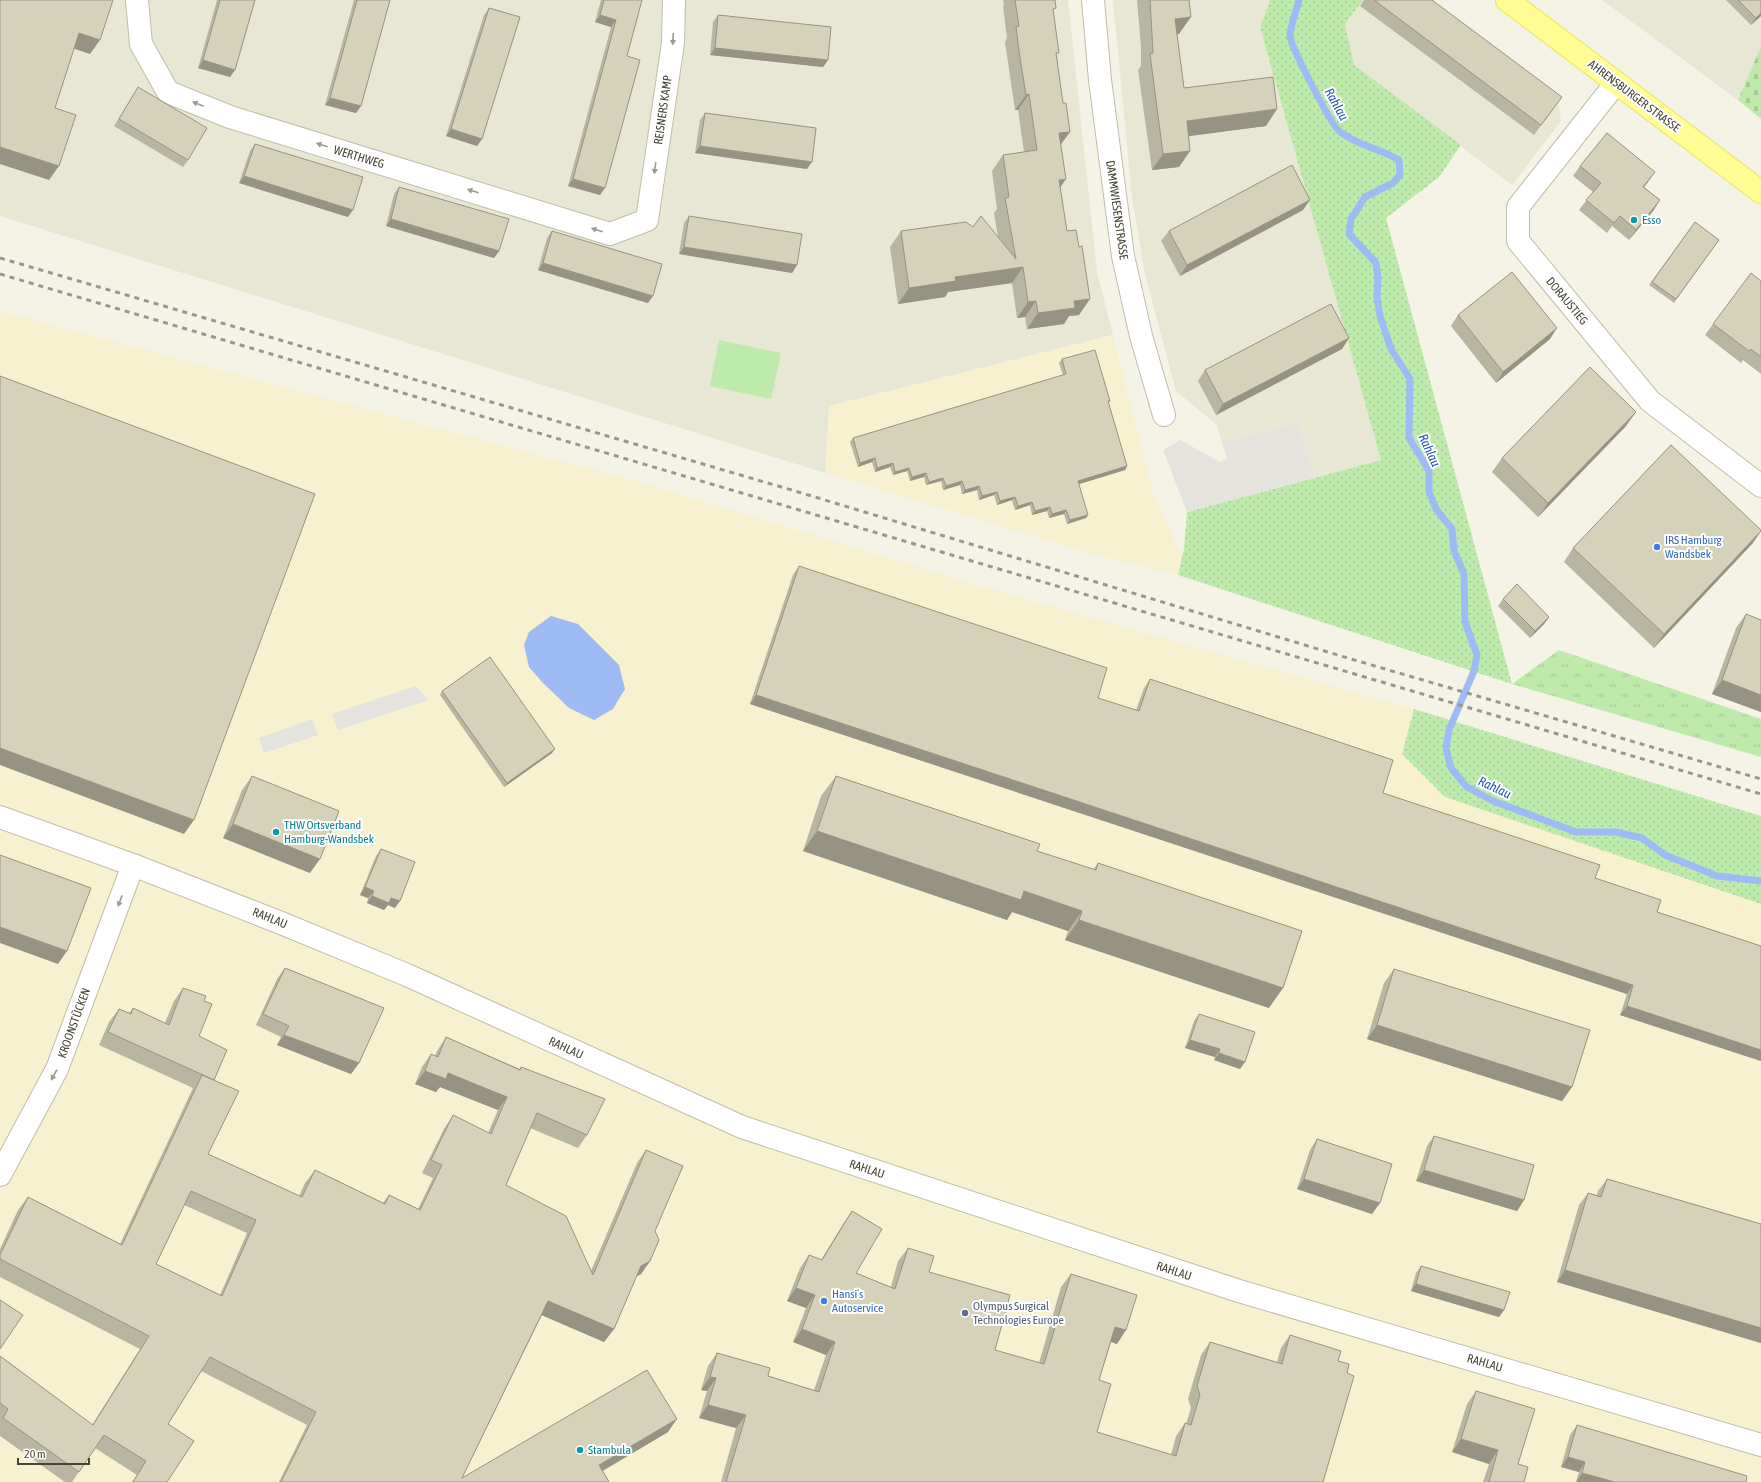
<svg xmlns="http://www.w3.org/2000/svg" width="1761" height="1482" font-family="'Asap Condensed',sans-serif">
	<defs>
		<pattern id="grass-tufts" width="24" height="20" patternUnits="userSpaceOnUse"><rect width="24" height="20" fill="#beeaac"/><path d="M3 7l-1-3M5 7V3M7 7l1-3M15 17l-1-3M17 17v-4M19 17l1-3" fill="none" stroke="#a5ca95"/></pattern>
		<pattern id="cemetery-stones" width="16" height="16" patternUnits="userSpaceOnUse"><rect width="16" height="16" fill="#beeaac"/><path d="M2 7V4a2 2 0 0 1 4 0v3zM10 15v-3a2 2 0 0 1 4 0v3z" fill="#a5ca95"/></pattern>
		<pattern id="park-dots" width="8" height="8" patternUnits="userSpaceOnUse"><rect width="8" height="8" fill="#beeaac"/><path d="M2 2h.1M6 6h.1" fill="none" stroke="#a5ca95" stroke-width="1.8" stroke-linecap="round"/></pattern>
	</defs>
	<rect width="100%" height="100%" fill="#f4f3e6"/>
	<!-- residential -->
	<path fill="#e8e7d3" d="M0 0H1068L1097 272 1113 335 830 406 825 473 0 216Z
		M1113 0H1270L1260 27 1381 460 1314 478 1298 423 1222 442 1217 425 1176 391 1145 274 1132 198Z
		M1363 0H1424L1558 101 1561 121 1512 185 1354 65 1344 24Z
		M1602 0H1761V46L1738 100Z"/>
	<!-- commercial -->
	<path fill="#f7f1cf" d="M0 311 643 483 974 584 1414 709 1402 754 1445 797 1761 904V1482H0Z
		M1113 335 1154 496 1193 579 1089 553 825 473 829 406Z"/>
	<!-- grass -->
	<path fill="url(#grass-tufts)" d="M1559 650 1761 719V757L1512 684Z"/>
	<!-- cemetery -->
	<path fill="url(#cemetery-stones)" d="M1761 46V119L1738 100Z"/>
	<!-- park -->
	<path fill="url(#park-dots)" d="M1270 0H1363L1345 24 1354 65 1461 145 1439 177 1386 218 1512 684 1178 575 1184 549 1187 512 1381 460 1260 27Z
		M1414 709 1761 816V904L1445 797 1402 754Z"/>
	<!-- pitch -->
	<path fill="#beeaac" d="M719 340 781 353 771 399 710 386Z"/>
	<!-- parking -->
	<path fill="#e4e3de" d="M1298 423 1314 478 1187 512 1163 450 1180 440 1220 462 1227 459 1222 442Z
		M416 686 429 700 338 730 332 714Z
		M312 719 318 735 264 753 259 738Z"/>
	<!-- water -->
	<path fill="#9ebbf4" d="M551 616 578 624 619 665 625 689 613 709 594 720 569 708 542 682 529 667 524 645 529 632Z"/>
	<g fill="none" stroke-linecap="round" stroke-linejoin="round">
		<!-- stream -->
		<path stroke="#9ebbf4" stroke-width="7" d="M1299 0C1297 9 1290 27 1290 36 1290 45 1332 126 1339 131 1358 146 1379 148 1399 160L1400 175 1393 183 1365 197 1351 219 1349 234 1376 263 1378 278 1377 297 1380 316 1391 349 1410 379 1409 438 1429 471V492L1436 509 1452 529 1454 551 1464 574 1465 622 1477 655 1474 671 1449 730 1446 748 1451 768 1467 787 1493 801 1576 832H1616L1642 838 1665 855 1717 876 1761 881"/>
		<!-- street casing -->
		<g stroke="#c0bea8" stroke-width="24">
			<path id="street" d="M137 0 141 44 168 92 230 117 610 234 647 220 673 43 674 0
				M1093 0 1100 80 1123 256 1141 336 1164 415
				M1616 83 1518 207V241L1650 401 1761 486
				M0 817 133 865 281 923 407 975 742 1127 1239 1291 1761 1445
				M0 1175 57 1069 133 865"/>
		</g>
		<!-- primary casing -->
		<g stroke="#eae55d" stroke-width="24">
			<path id="primary" d="M1507 0 1761 192"/>
		</g>
		<!-- street -->
		<use href="#street" stroke="#fff" stroke-width="22"/>
		<!-- primary -->
		<use href="#primary" stroke="#fffd93" stroke-width="22"/>
		<!-- rail -->
		<path stroke="#969696" stroke-width="3" stroke-dasharray="5 5" stroke-linecap="butt" d="M0 258 795 491 1351 659 1761 779
			M0 274 1761 794"/>
	</g>
	<!-- wall -->
	<path fill="#b8b5a0" fill-rule="evenodd" d="M217 0H255L235 70 230 77 198 68Z
		M354 0H390L361 106 356 113 325 105Z
		M601 0H642L627 56 600 195 568 186 611 27 595 22Z
		M1003 0H1055L1053 12 1057 56 1061 145 1060 188 1079 315 1069 316 1064 324 1027 329 1025 317 1017 318 1012 283 948 292 945 297 898 304 890 247 901 231 973 227 998 237 994 213 997 209 992 171 1003 155 1024 152 1018 110H1015L1005 42 1007 38 1003 6 1004 4Z
		M1137 0H1189L1179 34H1177L1184 88 1266 126 1188 136 1190 151 1179 167 1152 170 1138 70 1141 66V47Z
		M1364 0H1432L1554 108 1534 135 1360 6Z
		M1726 0H1761V16L1751 25Z
		M489 8 482 139 477 146 446 136 484 15Z
		M718 15 828 60 823 67 710 55 713 22Z
		M138 87 188 160 183 167 114 126Z
		M705 113 807 169 695 153 700 120Z
		M255 144 348 217 239 183 250 151Z
		M1580 166 1648 182 1644 187 1660 200 1653 211 1629 240 1612 226 1607 233 1579 210 1593 192 1573 176Z
		M399 187 499 251 494 258 386 226 394 194Z
		M1303 210 1180 276 1161 241 1169 231Z
		M689 216 797 265 792 273 679 254 684 223Z
		M1695 222 1719 240 1674 303 1649 285Z
		M552 231 648 303 538 270 547 238Z
		M1761 281V374L1743 360 1741 363 1705 335 1713 324Z
		M1458 315 1550 339 1496 383 1451 326Z
		M1349 338 1342 349 1216 415 1198 381 1205 370Z
		M1062 359 1110 401 1108 404 1127 466 1125 470 1079 484 1086 518 1067 524 1064 514 1049 518 1047 511 1032 515 1030 505 1015 510 1012 500 997 505 994 495 979 500 977 490 962 494 960 485 943 490 941 481 926 485 924 477 910 481 907 471 893 475 890 467 875 472 872 462 858 467 850 442 853 438 1063 375 1059 363Z
		M1626 426 1538 517 1492 472 1502 458Z
		M1761 531 1752 544 1654 648 1564 562 1573 548Z
		M799 566 1098 698 1136 710 1144 688 1150 679 1383 793 1595 878 1657 912 1761 946V1061L1620 1015 1627 994 750 704 793 575Z
		M1503 599 1549 617 1544 624 1530 638 1498 606Z
		M1746 614 1761 620V712L1712 694 1736 628Z
		M442 691 552 753 504 787 440 695Z
		M252 776 310 873 223 838 242 790Z
		M836 776 1037 851 1093 870 1098 863 1269 1008 1065 940 1068 931 1012 912 1007 920 803 851 821 796Z
		M381 849 395 908 388 905 384 910 367 903 368 898 360 895 376 856Z
		M285 968 359 1063 351 1074 277 1045 281 1037 256 1025 277 979Z
		M1394 969 1572 1087 1562 1101 1367 1039 1384 983Z
		M183 988 204 1001 199 1036 227 1050 214 1080 208 1154 299 1196 305 1183 315 1170 383 1203 389 1195 418 1209 433 1178 422 1173 444 1129 453 1115 488 1133 498 1110 440 1087 436 1092 415 1084 422 1067 431 1054 435 1056 437 1051 446 1037 520 1069 521 1067 587 1135 578 1148 530 1128 506 1185 591 1271 637 1163 646 1150 655 1231 650 1261 641 1274 636 1276 614 1329 604 1342 542 1315 462 1478 668 1432 603 1471 609 1482H279L307 1425 201 1371 168 1424 167 1482H132L137 1475 95 1448 72 1482H65L0 1436V1356L92 1425 140 1349 0 1277V1249L18 1210 28 1197 120 1244 193 1088 99 1045 109 1022 119 1009 129 1013 133 1008 165 1023 174 1001ZM184 1205 247 1233 220 1295 156 1264Z
		M1199 1014 1240 1069 1214 1060 1215 1057 1185 1048 1194 1021Z
		M1434 1136 1524 1200 1517 1211 1416 1181 1427 1146Z
		M1317 1139 1372 1214 1297 1189 1310 1150Z
		M1607 1179 1761 1224V1343L1557 1282 1579 1205 1588 1193 1597 1195 1598 1191Z
		M852 1211 856 1273 891 1287 898 1261 908 1248 929 1272 995 1350 1039 1363 1061 1287 1071 1274 1117 1344 1111 1342 1099 1380 1097 1432 1171 1455 1176 1436 1185 1423 1186 1424 1191 1408 1188 1399 1201 1355 1210 1342 1277 1362 1281 1348 1290 1335 1338 1361 1323 1482H721L736 1428 699 1418 707 1391 701 1390 708 1366 717 1353 768 1376 814 1390 826 1355 793 1342 806 1308 787 1301 800 1268 809 1255 821 1260 843 1224Z
		M1421 1266 1504 1310 1499 1317 1411 1291 1416 1273Z
		M1476 1391 1518 1464 1524 1482H1483L1489 1464 1452 1452 1467 1404Z
		M1577 1425 1746 1482H1576L1579 1472 1561 1467 1570 1435Z"/>
	<!-- shaded-wall -->
	<path fill="#969382" d="M1761 13V16L1751 25 1756 18Z
		M600 15 616 20 611 27 595 22Z
		M1191 17 1179 34 1164 36 1175 19Z
		M79 33 100 40 90 54 69 47Z
		M715 48 828 60 823 67 710 55Z
		M203 60 235 70 230 77 198 68Z
		M1029 94 1018 110H1015L1026 95Z
		M330 98 361 106 356 113 325 105Z
		M1277 109 1266 126 1175 138 1187 121Z
		M451 129 482 139 477 146 446 136Z
		M1070 132 1059 147V133Z
		M700 146 812 162 807 169 695 153Z
		M0 147 59 166 49 180 0 164Z
		M1190 151 1179 167 1152 170 1163 154Z
		M1655 172 1648 182 1636 197 1643 187Z
		M244 176 353 210 348 217 239 183Z
		M573 179 605 188 600 195 568 186Z
		M1066 179 1055 195 1059 180Z
		M1310 200 1303 210 1180 276 1187 265Z
		M1660 200 1653 211 1629 240 1636 230Z
		M391 219 499 251 494 258 386 226Z
		M684 247 797 265 792 273 679 254Z
		M543 263 653 296 648 303 538 270Z
		M1023 267 1012 283 948 292 945 297 898 304 909 288 955 277Z
		M1090 299 1079 315 1069 316 1064 324 1027 329 1038 313 1074 301Z
		M1036 301 1025 317 1017 318 1028 302Z
		M1557 328 1550 339 1496 383 1503 372Z
		M1349 338 1342 349 1216 415 1223 404Z
		M1636 412 1626 426 1538 517 1548 503Z
		M875 458 872 462 858 467 860 463Z
		M893 463 890 467 875 472 877 468Z
		M1127 466 1125 470 1076 485 1078 481Z
		M909 468 907 471 893 475 895 472Z
		M926 473 924 477 910 481 912 477Z
		M943 478 941 481 926 485 929 482Z
		M962 481 960 485 943 490 946 486Z
		M979 486 977 490 962 494 965 490Z
		M997 492 994 495 979 500 982 496Z
		M1015 497 1012 500 997 505 1000 501Z
		M1032 502 1030 505 1015 510 1018 506Z
		M1050 507 1047 511 1032 515 1035 511Z
		M1066 510 1064 514 1049 518 1052 514Z
		M1088 515 1086 518 1067 524 1070 520Z
		M1761 531 1752 544 1654 648 1664 634Z
		M1549 617 1544 624 1530 638 1535 631Z
		M1722 680 1761 695V712L1712 694Z
		M756 695 1633 985 1627 994 750 704Z
		M0 748 194 820 184 834 0 765Z
		M555 749 552 753 504 787 507 783Z
		M233 824 320 859 310 873 223 838Z
		M817 831 1024 891 1082 911 1068 931 1012 912 1007 920 803 851Z
		M365 887 374 891 368 898 360 895Z
		M372 896 391 898 400 901 395 908 388 905 384 910 367 903Z
		M1079 920 1283 988 1269 1008 1065 940Z
		M0 927 67 951 58 964 0 943Z
		M1627 1006 1761 1050V1061L1620 1015Z
		M1377 1025 1572 1087 1562 1101 1367 1039Z
		M284 1035 359 1063 351 1074 277 1045Z
		M1190 1040 1220 1049 1215 1057 1185 1048Z
		M1219 1053 1245 1062 1240 1069 1214 1060Z
		M425 1071 448 1073 507 1097 498 1110 440 1087 436 1092 415 1084Z
		M1424 1170 1524 1200 1517 1211 1416 1181Z
		M1304 1179 1380 1203 1372 1214 1297 1189Z
		M650 1261 641 1274 632 1279 641 1266Z
		M1565 1270 1761 1328V1343L1557 1282Z
		M1416 1284 1504 1310 1499 1317 1411 1291Z
		M796 1288 815 1295 806 1308 787 1301Z
		M548 1301 614 1329 604 1342 539 1314Z
		M1115 1327 1126 1330 1117 1344 1106 1340Z
		M802 1329 835 1342 826 1355 793 1342Z
		M710 1377 716 1378 707 1391 701 1390Z
		M708 1405 746 1415 736 1428 699 1418Z
		M677 1419 668 1432 590 1478 599 1465Z
		M1461 1439 1498 1450 1489 1464 1452 1452Z
		M1568 1457 1585 1462 1579 1472 1561 1467Z
		M1582 1473 1615 1482H1576Z"/>
	<!-- building -->
	<path fill="#d6d2ba" stroke="#969382" fill-rule="evenodd" d="M0 0H113L100 40 79 33 55 108 76 115 59 166 0 147Z
		M220 0H255L235 70 203 60Z
		M357 0H390L361 106 330 98Z
		M604 0H642L627 56 640 60 605 188 573 179 616 20 600 15Z
		M1015 0H1055L1056 8 1053 9 1059 53H1056L1063 103H1066L1070 132 1059 133 1066 179 1059 180 1067 231 1076 230 1079 247 1082 246 1090 299 1074 301 1075 308 1038 313 1036 301 1028 302 1023 267 955 277 956 281 909 288 901 231 966 222 973 227 981 216 1016 259 1005 198 1009 197 1003 155 1037 150 1029 94 1026 95 1020 58 1016 27 1019 26Z
		M1150 0H1189L1191 17 1175 19 1184 88 1273 77 1277 109 1187 121 1190 151 1163 154 1150 54 1153 53Z
		M1374 0H1432L1562 97 1541 125Z
		M1738 0H1761V13L1756 18Z
		M489 8 520 17 482 139 451 129Z
		M718 15 831 27 828 60 715 48Z
		M138 87 207 128 188 160 119 119Z
		M705 113 816 128 812 162 700 146Z
		M1607 133 1655 172 1643 187 1660 200 1636 230 1620 216 1614 223 1586 200 1601 183 1580 166Z
		M255 144 363 177 353 210 244 176Z
		M1292 165 1310 200 1187 265 1169 231Z
		M399 187 509 219 499 251 391 219Z
		M689 216 802 234 797 265 684 247Z
		M1695 222 1719 240 1676 299 1652 282Z
		M552 231 662 264 653 296 543 263Z
		M1512 272 1557 328 1503 372 1458 315Z
		M1751 273 1761 281V357L1751 349 1749 351 1713 324Z
		M1331 304 1349 338 1223 404 1205 370Z
		M1095 350 1110 401H1108L1127 466 1078 481 1088 515 1070 520 1066 510 1052 514 1050 507 1035 511 1032 502 1018 506 1015 497 1000 501 997 492 982 496 979 486 965 490 962 481 946 486 943 478 929 482 926 473 912 477 909 468 895 472 893 463 877 468 875 458 860 463 853 438 1066 374 1062 359Z
		M1590 367 1636 412 1548 503 1502 458Z
		M0 376 315 494 194 820 0 748Z
		M1671 445 1761 530V531L1664 634 1573 548Z
		M799 566 1107 668 1098 698 1139 711 1150 679 1393 760 1383 793 1600 865 1595 878 1661 900 1657 912 1761 946V1050L1627 1006 1633 985 756 695Z
		M1517 584 1549 617 1535 631 1503 599Z
		M1746 614 1761 620V695L1722 680Z
		M490 657 555 749 507 783 442 691Z
		M252 776 339 811 320 859 233 824Z
		M836 776 1040 844 1037 851 1096 870 1098 863 1302 931 1283 988 1079 920 1082 911 1024 891 1021 900 817 831Z
		M381 849 415 862 400 901 391 898 389 903 372 896 374 891 365 887Z
		M0 855 91 888 67 951 0 927Z
		M285 968 384 1008 359 1063 284 1035 289 1026 263 1014Z
		M1394 969 1590 1030 1572 1087 1377 1025Z
		M183 988 206 996 204 1001 212 1004 199 1036 227 1050 214 1080 108 1032 119 1009 131 1014 133 1008 169 1025Z
		M1199 1014 1255 1032 1245 1062 1219 1053 1220 1049 1190 1040Z
		M446 1037 520 1070 521 1067 605 1099 587 1135 537 1113 506 1185 566 1216 593 1275 646 1150 683 1166 655 1231 659 1240 650 1261 641 1266 614 1329 548 1301 462 1478 647 1370 677 1419 599 1465 609 1482H281L316 1412 210 1357 168 1424 194 1441 167 1482H133L146 1461 104 1435 79 1472 3 1418 8 1409 0 1403V1356L93 1425 149 1336 0 1259V1255L28 1197 122 1245 202 1075 239 1091 208 1154 302 1197 315 1170 385 1204 389 1195 420 1210 442 1165 431 1160 453 1115 491 1134 507 1097 448 1073 446 1079 425 1071 431 1054 438 1057ZM191 1191 256 1220 222 1296 156 1264Z
		M1434 1136 1534 1165 1524 1200 1424 1170Z
		M1317 1139 1392 1164 1380 1203 1304 1179Z
		M1607 1179 1761 1224V1328L1565 1270 1588 1193 1601 1197Z
		M852 1211 882 1229 856 1273 895 1289 908 1248 934 1256 929 1272 1010 1295 995 1350 1044 1364 1071 1274 1137 1295 1126 1330 1115 1327 1099 1380 1111 1384 1097 1432 1176 1456 1185 1423 1191 1425 1200 1395 1197 1386 1210 1342 1282 1364 1290 1335 1341 1351 1338 1361 1349 1364 1347 1373 1354 1376 1323 1482H726L746 1415 708 1405 716 1378 710 1377 717 1353 770 1368 768 1376 819 1392 835 1342 802 1329 815 1295 796 1288 809 1255 822 1260Z
		M1421 1266 1510 1292 1504 1310 1416 1284Z
		M0 1300 23 1315 0 1349Z
		M1476 1391 1535 1409 1518 1464 1528 1467 1524 1482H1489L1498 1450 1461 1439Z
		M1577 1425 1747 1476 1746 1482H1615L1582 1473 1585 1462 1568 1457Z"/>
	<!-- one-way arrows -->
	<defs><path id="oneway-solid" d="M-6-.8H1V-3.2L6.5 0L1 3.2V.8H-6Z"/></defs>
	<g fill="#9a9890">
		<use href="#oneway-solid" transform="translate(673 39) rotate(93)"/>
		<use href="#oneway-solid" transform="translate(198 104) rotate(-158)"/>
		<use href="#oneway-solid" transform="translate(322 145) rotate(-163)"/>
		<use href="#oneway-solid" transform="translate(655 168) rotate(98)"/>
		<use href="#oneway-solid" transform="translate(473 191) rotate(-163)"/>
		<use href="#oneway-solid" transform="translate(597 230) rotate(-163)"/>
		<use href="#oneway-solid" transform="translate(120 901) rotate(110)"/>
		<use href="#oneway-solid" transform="translate(54 1075) rotate(119)"/>
	</g>
	<!-- markers -->
	<g fill="#0f9aa8" stroke="#fff" stroke-width="1.5">
		<circle cx="1634" cy="220" r="4"/>
		<circle cx="276" cy="832" r="4"/>
		<circle cx="580" cy="1450" r="4"/>
	</g>
	<g fill="#3f7fe0" stroke="#fff" stroke-width="1.5">
		<circle cx="1657" cy="547" r="4"/>
		<circle cx="824" cy="1301" r="4"/>
	</g>
	<circle fill="#5c6f8a" stroke="#fff" stroke-width="1.5" cx="965" cy="1313" r="4"/>
	<g text-anchor="middle" stroke-width="4" stroke-linejoin="round" paint-order="stroke">
		<!-- street labels -->
		<g font-size="12" fill="#474435" stroke="#fff">
			<text transform="translate(1634 96) rotate(37)" y="4">AHRENSBURGER STRASSE</text>
			<text transform="translate(663 110) rotate(-82)" y="4">REISNERS KAMP</text>
			<text transform="translate(359 157) rotate(17)" y="4">WERTHWEG</text>
			<text transform="translate(1117 210) rotate(82)" y="4">DAMMWIESENSTRASSE</text>
			<text transform="translate(1567 301) rotate(50)" y="4">DORAUSTIEG</text>
			<text transform="translate(270 918) rotate(22)" y="4">RAHLAU</text>
			<text transform="translate(74 1023) rotate(-70)" y="4">KROONSTÜCKEN</text>
			<text transform="translate(566 1048) rotate(25)" y="4">RAHLAU</text>
			<text transform="translate(867 1169) rotate(18)" y="4">RAHLAU</text>
			<text transform="translate(1174 1271) rotate(18)" y="4">RAHLAU</text>
			<text transform="translate(1485 1363) rotate(16)" y="4">RAHLAU</text>
		</g>
		<!-- culture labels -->
		<g font-size="12" fill="#0d838f" stroke="#fff" text-anchor="start">
			<text x="1642" y="224">Esso</text>
			<text x="284" y="829">THW Ortsverband<tspan x="284" dy="14">Hamburg-Wandsbek</tspan></text>
			<text x="588" y="1454">Stambula</text>
		</g>
		<!-- shop labels -->
		<g font-size="12" fill="#366cbe" stroke="#fff" text-anchor="start">
			<text x="1665" y="544">IRS Hamburg<tspan x="1665" dy="14">Wandsbek</tspan></text>
			<text x="832" y="1298">Hansi´s<tspan x="832" dy="14">Autoservice</tspan></text>
		</g>
		<!-- service labels -->
		<g font-size="12" fill="#4e5e75" stroke="#fff" text-anchor="start">
			<text x="973" y="1310">Olympus Surgical<tspan x="973" dy="14">Technologies Europe</tspan></text>
		</g>
		<!-- water labels -->
		<g font-size="13" font-style="italic" fill="#2855b9" stroke="#fff">
			<text transform="translate(1337 104) rotate(61)" y="5">Rahlau</text>
			<text transform="translate(1430 450) rotate(65)" y="5">Rahlau</text>
			<text transform="translate(1495 787) rotate(25)" y="5">Rahlau</text>
		</g>
	</g>
	<!-- scale -->
	<path d="M18 1458v6h71v-6" fill="none" stroke="#474435" stroke-width="2"/>
	<text x="24" y="1458" font-size="12" fill="#474435" stroke="#ffffff" stroke-width="3" paint-order="stroke">20 m</text>
</svg>
